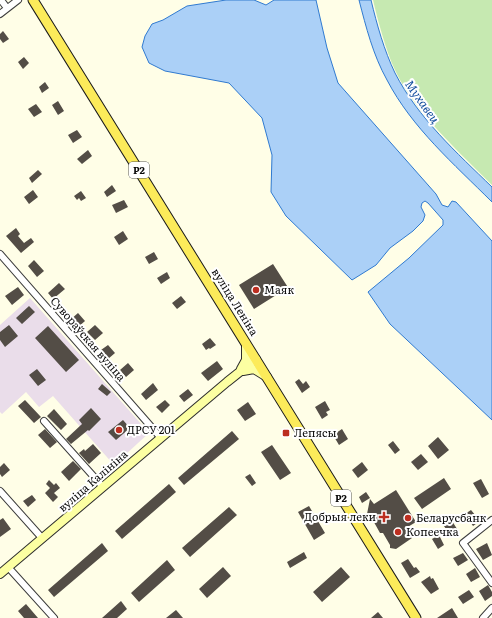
<svg xmlns="http://www.w3.org/2000/svg" width="492" height="618" font-family="Literata,serif">
	<rect width="100%" height="100%" fill="#fffee7"/>
	<!-- industrial -->
	<path fill="#eaddea" d="M30 298 149 433 114 465 53 396 39 407 26 392 2 414 0 412V325Z"/>
	<!-- green -->
	<path fill="#c6e9b1" d="M373 0H492V185C461 154 413 110 395 70 386 51 378 21 373 0Z"/>
	<!-- water -->
	<path fill="#abd0f7" stroke="#307ad0" d="M226 0H254L266 5 274 0H316L327 48 338 83 436 194 442 205 448 207 452 201 456 202 492 241V420L390 324 368 292 409 258 443 225V220L428 203 425 201 422 203 421 207 425 215 423 221 413 231 390 248 376 265 352 280 286 216 271 192 272 155 262 118 229 83 165 71 149 63 142 47 145 36 152 24 163 20 187 6Z
		M359 0H371C377 25 384 50 395 73 418 118 457 153 492 187V202C454 164 412 128 387 80 373 55 366 27 359 0Z"/>
	<!-- building -->
	<path fill="#534d46" d="M3 31 9 39 3 43 0 39V34Z
		M24 57 29 63 23 69 18 62Z
		M45 82 49 88 42 93 39 87Z
		M58 101 64 111 58 115 52 105Z
		M36 104 42 112 34 117 28 109Z
		M77 130 82 137 73 143 68 135Z
		M88 150 92 156 82 164 77 159Z
		M38 170 42 174 32 183 29 178Z
		M112 185 116 191 107 197 104 192Z
		M33 190 38 197 29 204 24 197Z
		M81 191 86 198 81 201 79 198 77 200 74 196Z
		M124 200 128 207 116 213 112 205Z
		M16 228 20 234 18 236 24 243 31 238 34 242 21 253 6 236Z
		M123 231 128 239 119 245 114 237Z
		M154 252 158 259 149 264 145 257Z
		M34 260 44 271 37 277 28 266Z
		M273 264 289 289 282 293 281 292 254 309 239 285Z
		M167 272 170 278 161 284 157 278Z
		M59 283 65 289 53 299 48 293Z
		M18 287 24 295 12 305 5 296Z
		M181 296 186 302 177 309 172 303Z
		M29 306 35 312 22 324 16 318Z
		M78 313 85 321 77 328 70 320Z
		M9 325 18 336 5 347 0 340V332Z
		M95 325 103 333 95 340 87 332Z
		M48 326 79 360 66 372 35 338Z
		M210 338 216 345 210 349 209 348 206 350 202 344Z
		M108 345 115 353 108 359 101 350Z
		M217 361 223 369 208 381 201 373Z
		M128 363 134 370 126 377 120 370Z
		M37 369 46 380 38 386 29 375Z
		M299 379 303 384 306 381 310 387 302 393 295 382Z
		M153 383 158 390 146 400 141 394Z
		M102 384 111 392 107 396 98 389Z
		M188 389 193 395 184 402 179 396Z
		M25 400 41 417 34 423 18 406Z
		M165 400 170 405 162 413 156 407Z
		M325 401 330 410 326 412 328 415 322 419 315 407Z
		M248 402 256 414 245 421 237 410Z
		M91 408 101 419 89 431 88 430 71 444 66 439 82 424 79 420Z
		M54 409 67 424 61 430 47 416Z
		M123 420 130 428 116 440 108 432Z
		M45 429 57 442 50 448 38 435Z
		M342 429 348 439 339 445 333 435Z
		M232 431 239 439 184 485 178 478Z
		M438 437 449 450 438 459 428 446Z
		M393 441 400 450 395 454 388 445Z
		M93 444 101 453 89 464 79 453 84 449 85 451Z
		M272 445 291 473 280 480 261 452Z
		M421 454 428 462 418 470 411 462Z
		M73 461 81 469 69 481 61 472Z
		M362 462 368 470 358 478 352 470Z
		M4 463 10 470 2 477 0 474V467Z
		M250 474 256 483 252 486 245 477Z
		M444 478 451 489 422 509 414 498Z
		M481 479 489 494 482 498 473 483Z
		M49 480 54 485 56 483 60 488 54 493 58 497 53 502 45 493 50 488 46 484Z
		M169 484 176 492 122 539 115 531Z
		M396 490 416 522 406 528 412 538 396 549 390 548V545L383 533H380L370 515 367 514 370 499 374 504Z
		M366 492 370 498 362 503 359 497Z
		M32 495 36 500 28 507 23 501Z
		M309 506 325 533 314 540 298 512Z
		M229 507 237 515 190 557 182 548Z
		M471 510 480 521 473 526 465 514Z
		M3 518 11 529 0 537V520Z
		M452 521 459 532 451 537 444 526Z
		M439 535 444 545 438 549 432 539Z
		M102 543 108 551 54 597 48 590Z
		M487 543 492 555 483 560 476 549Z
		M304 552 307 558 290 568 287 562Z
		M463 553 468 560 458 566 453 558Z
		M408 559 414 568 416 567 420 572 410 578 401 563Z
		M167 560 175 570 139 602 131 593Z
		M223 567 231 576 207 598 199 589Z
		M341 567 350 577 322 602 313 592Z
		M475 568 480 577 471 582 466 574Z
		M430 576 431 579 433 578 439 589 431 594 421 582Z
		M488 585 492 592V596L485 601 479 591Z
		M469 590 474 597 463 604 458 597Z
		M121 601 127 609 117 618H102Z
		M26 604 38 618H24L18 611Z
		M452 608 458 618H437Z
		M176 610 183 618H166Z
		M378 612 383 618H371Z"/>
	<g fill="none" stroke-linecap="round" stroke-linejoin="round">
		<!-- street casing -->
		<g stroke="#3d3d3d" stroke-width="8">
			<path id="street" d="M1 0 7 8
				M0 14 18 0
				M0 254 161 438
				M44 421 103 487
				M0 491 42 538
				M492 520 463 543 492 583
				M8 567 54 618
				M483 618 492 608"/>
		</g>
		<!-- secondary casing -->
		<g stroke="#2c2c2c" stroke-width="10">
			<path id="secondary" d="M241 369 246 360V344
				M243 371 254 369 267 377
				M0 574 227 382 256 359"/>
		</g>
		<!-- primary casing -->
		<g stroke="#1b1b1b" stroke-width="11">
			<path id="primary" d="M33 0 416 618"/>
		</g>
		<!-- street -->
		<use href="#street" stroke="#fff" stroke-width="6"/>
		<!-- secondary -->
		<use href="#secondary" stroke="#fcffa2" stroke-width="8"/>
		<!-- primary -->
		<use href="#primary" stroke="#fceb5a" stroke-width="9"/>
	</g>
	<!-- markers -->
	<g fill="#bc2e20" stroke="#fff" stroke-width="1.5">
		<circle cx="256" cy="290" r="4"/>
		<circle cx="119" cy="430" r="4"/>
		<rect x="282" y="429" width="8" height="8" rx="2"/>
		<path d="M382 511h4v4h4v4h-4v4h-4v-4h-4v-4h4z"/>
		<circle cx="408" cy="518" r="4"/>
		<circle cx="398" cy="532" r="4"/>
	</g>
	<g text-anchor="middle" stroke-width="4" stroke-linejoin="round" paint-order="stroke">
		<!-- shield labels -->
		<g fill="#fff" stroke="#545454" stroke-width="1">
			<rect x="129" y="162" width="20" height="16" rx="3"/>
			<rect x="331" y="490" width="20" height="16" rx="3"/>
		</g>
		<g font-size="10" font-weight="bold" fill="#0a0a0a">
			<text x="139" y="174">Р2</text>
			<text x="341" y="502">Р2</text>
		</g>
		<!-- poi labels -->
		<g font-size="11" fill="#0a0a0a" stroke="#fff" text-anchor="start">
			<text x="264" y="294">Маяк</text>
			<text x="127" y="434">ДРСУ 201</text>
			<text x="294" y="437">Лепясы</text>
			<text x="376" y="521" text-anchor="end">Добрыя леки</text>
			<text x="416" y="522">Беларусбанк</text>
			<text x="406" y="536">Копеечка</text>
		</g>
		<!-- street labels -->
		<g font-size="11" fill="#0a0a0a" stroke="#fff">
			<text transform="translate(235 302) rotate(58)" y="4">вуліца Леніна</text>
			<text transform="translate(88 339) rotate(49)" y="4">Сувораўская вуліца</text>
			<text transform="translate(93 481) rotate(-41)" y="4">вуліца Калініна</text>
		</g>
		<!-- water labels -->
		<g font-size="12" font-style="italic" fill="#124d9d" stroke="#fff">
			<text transform="translate(422 102) rotate(55)" y="4">Мухавец</text>
		</g>
	</g>
</svg>
